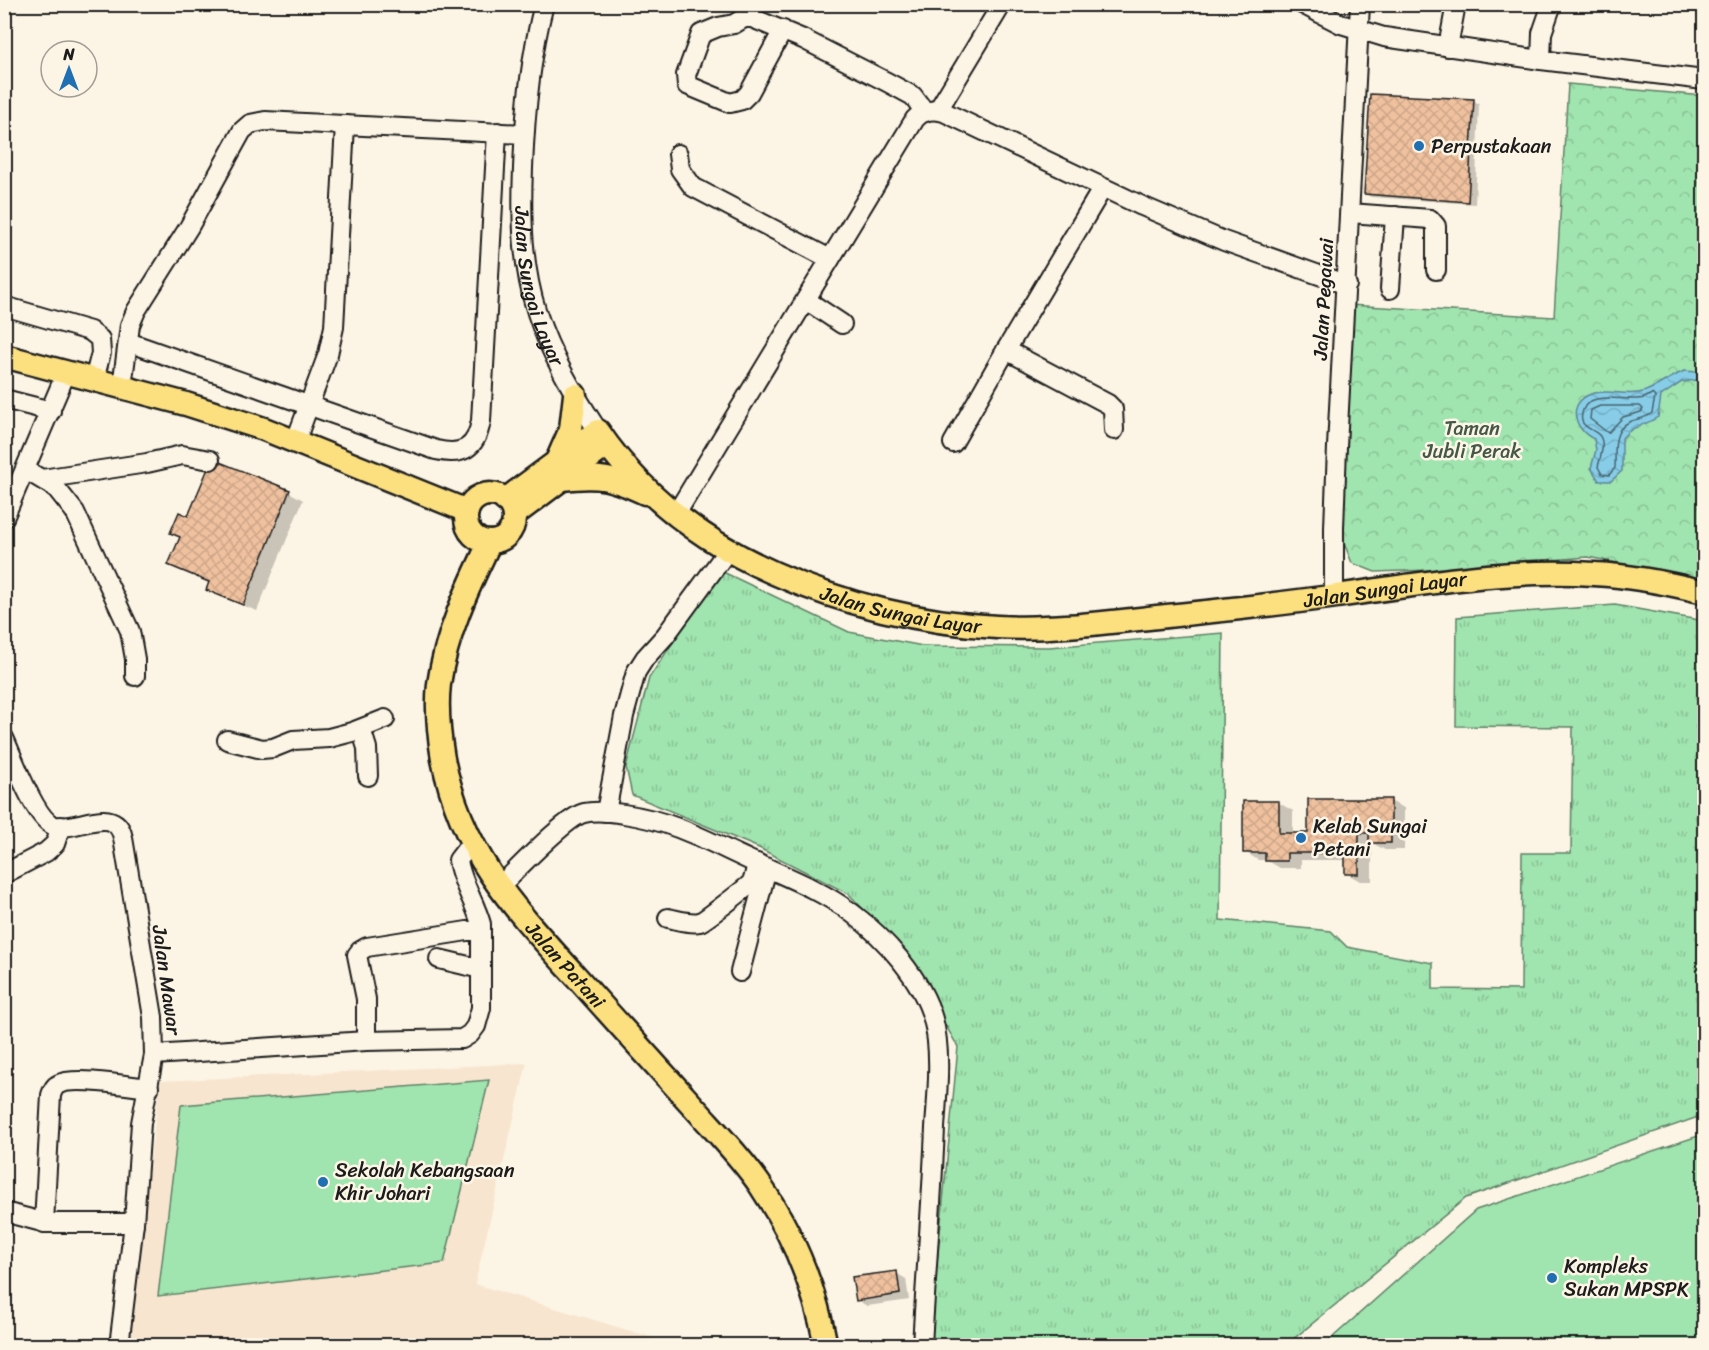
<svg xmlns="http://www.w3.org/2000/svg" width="1709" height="1350" font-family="Sriracha,sans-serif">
	<defs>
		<pattern id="grass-tufts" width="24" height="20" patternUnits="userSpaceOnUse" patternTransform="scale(1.5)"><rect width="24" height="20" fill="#a0e4af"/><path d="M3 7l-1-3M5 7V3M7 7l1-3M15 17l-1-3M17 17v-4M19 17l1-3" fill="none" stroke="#89c396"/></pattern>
		<pattern id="park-crowns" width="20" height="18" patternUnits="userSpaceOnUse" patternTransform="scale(1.5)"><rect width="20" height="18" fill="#a0e4af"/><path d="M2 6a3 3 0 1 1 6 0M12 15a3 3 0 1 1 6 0" fill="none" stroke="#89c396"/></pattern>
		<pattern id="water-waves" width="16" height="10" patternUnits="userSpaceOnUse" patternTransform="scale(1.5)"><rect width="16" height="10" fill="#87cde8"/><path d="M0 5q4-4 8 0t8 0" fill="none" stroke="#74afc6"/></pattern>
		<pattern id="building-cross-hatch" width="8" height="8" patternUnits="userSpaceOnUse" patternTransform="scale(1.5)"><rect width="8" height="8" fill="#efc19e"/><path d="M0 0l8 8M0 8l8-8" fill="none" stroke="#cca588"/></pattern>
	</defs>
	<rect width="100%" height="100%" fill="#fcf5e5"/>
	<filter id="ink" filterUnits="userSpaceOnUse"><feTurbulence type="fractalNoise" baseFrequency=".0167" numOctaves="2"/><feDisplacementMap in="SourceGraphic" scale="12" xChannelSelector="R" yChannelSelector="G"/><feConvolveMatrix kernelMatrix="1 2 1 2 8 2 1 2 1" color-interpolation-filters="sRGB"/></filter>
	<g filter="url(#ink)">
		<!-- built -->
		<path fill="#f8e5d0" d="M527 1063 475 1284 677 1345 127 1346 160 1081Z"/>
		<!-- grass -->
		<path fill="url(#grass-tufts)" stroke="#5e8066" stroke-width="1.5" d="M721 571 849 632 923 646 1049 647 1223 633 1220 920 1331 931 1347 947 1433 963V989L1521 990 1522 853H1571L1573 727 1456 726 1457 617 1615 605 1704 621V1115L1466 1198 1286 1345H929L958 1047 904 953 849 894 759 848 632 795 626 767 649 678Z"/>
		<!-- park -->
		<path fill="url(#park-crowns)" stroke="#5e8066" stroke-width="1.5" d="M1568 84 1704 96V580L1588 557 1430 570 1375 572 1352 563 1342 538 1349 305 1554 317Z"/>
		<!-- pitch -->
		<path fill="#a0e4af" stroke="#5e8066" stroke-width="1.5" d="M489 1080 444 1263 158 1296 181 1105Z
			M1704 1134V1345H1324L1476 1210Z"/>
		<!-- water -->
		<path fill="url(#water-waves)" stroke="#5c8696" stroke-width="1.5" d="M1684 371 1698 372 1704 375V386L1696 380 1682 382 1661 396 1658 417C1643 427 1634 424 1622 438V471L1611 481H1599L1591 468 1596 450 1594 439C1574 430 1566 403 1591 394 1607 388 1627 397 1643 392 1654 389 1672 376 1684 371Z"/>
		<!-- shadow -->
		<path fill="#0003" d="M1473 100 1479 104 1475 204 1371 197 1365 194Z
			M289 492 303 500 257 611 222 597 208 589 210 584 170 565 181 538 172 533 189 518Z
			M1390 801 1404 808V850H1385L1372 843V881H1360L1346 873V860H1301V868H1280L1266 860H1258L1245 852 1279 803 1293 811V835H1309Z
			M896 1273 906 1279 909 1300 867 1306 857 1300Z"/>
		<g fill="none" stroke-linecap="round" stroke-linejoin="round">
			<!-- shore -->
			<path stroke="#47636e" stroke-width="1.5" d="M1652 394 1655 397 1652 413C1643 420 1637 418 1629 422 1611 431 1616 452 1615 468L1609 475 1602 474 1598 467C1600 458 1606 443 1599 435 1591 427 1577 428 1583 410 1590 389 1628 403 1644 398 1647 397 1649 395 1652 394Z
				M1600 406H1640L1643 409 1641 412 1623 417 1608 433 1590 419 1591 410Z"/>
		</g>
		<!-- building -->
		<path fill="url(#building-cross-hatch)" stroke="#1c1c1c" stroke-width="1.5" d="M1370 94 1474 99 1468 202 1364 194Z
			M212 459 290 490 243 605 206 590 209 582 168 565 180 537 170 533 179 512 188 516Z
			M1308 799H1391V843H1369V833H1359V874H1345V853H1287V861H1265V853H1243V801H1279V833H1308Z
			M897 1271 900 1294 856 1301 852 1277Z"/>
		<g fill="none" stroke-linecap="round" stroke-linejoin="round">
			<!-- minor casing -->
			<g stroke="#1c1c1c" stroke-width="22">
				<g id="minor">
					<path id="s1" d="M544 4C530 58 525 113 523 168 521 218 522 266 537 313 551 356 574 394 598 431"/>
					<path d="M1302 4 1341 24 1384 37 1541 60 1704 80"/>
					<path d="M783 30 749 93 742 100 730 103 687 85 686 75 701 34 718 27 734 24 744 18H752L803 39 887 82 913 96 925 112"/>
					<path d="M1448 47 1456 4"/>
					<path d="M1541 60 1542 33 1552 4"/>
					<path d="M938 110 1002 4"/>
					<path d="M678 154 680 169 693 187 830 259"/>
					<path d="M1350 213 1430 219 1436 226V270"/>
					<path d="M1390 289 1395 216"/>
					<path d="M806 300 842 324"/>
					<path d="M4 306 90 331 100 339 101 353 94 380"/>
					<path d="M128 342 436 450C462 456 476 449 481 421L497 132"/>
					<path d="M1006 350 1108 404 1113 409 1114 430"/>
					<path d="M122 387 130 325 136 311 189 227 242 131 250 124 265 121 524 134"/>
					<path d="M4 399 51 411"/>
					<path d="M296 440 328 354 334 327 345 125"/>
					<path d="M953 443 1006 350 1102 189"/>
					<path d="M26 470 56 488 75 512 130 631 135 659V676"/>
					<path d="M42 479 147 463 182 455 210 460"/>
					<path d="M676 514 915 119C923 110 932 109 944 112L1142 206 1224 241 1347 285"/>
					<path d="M4 518 66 373"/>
					<path d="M1334 597V528L1337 447 1360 4"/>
					<path d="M361 729 367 748 368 776"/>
					<path d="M4 738C13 757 35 821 55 826 76 832 116 802 123 838L153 1017 154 1055 141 1123 134 1223 119 1346"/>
					<path d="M227 740 262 749 273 748 293 740 329 738 352 732 385 719"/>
					<path d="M606 812 624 716 636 672 645 658 665 636 728 550"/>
					<path d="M4 874 46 852 55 844 61 826"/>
					<path d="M499 887C515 872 566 817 584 813 596 810 611 812 624 814 672 821 704 839 747 859 782 875 820 889 852 913 885 938 922 979 933 1019 942 1051 937 1095 935 1128 932 1201 926 1273 922 1346"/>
					<path d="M668 918C678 920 690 924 700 922 705 920 749 886 752 882 755 876 755 869 757 863"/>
					<path d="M439 959 481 969"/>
					<path d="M740 972 767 868"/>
					<path d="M366 1041V999L357 955 360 951 367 947 467 931H481"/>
					<path d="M154 1055 366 1041 462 1039 470 1034 476 1026 481 1008V924C475 902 461 882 458 860L471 843"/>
					<path d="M4 1212 46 1223H134"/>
					<path d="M44 1223 51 1095C53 1090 54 1086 59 1084 74 1076 131 1086 149 1088"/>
				</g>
			</g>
			<!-- major casing -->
			<g stroke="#1c1c1c" stroke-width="27">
				<g id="major">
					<path d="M4 356 186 404 264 429 467 511"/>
					<path d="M557 461 571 429 575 395"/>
					<path d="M562 479C600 475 610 477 645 493"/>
					<circle cx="490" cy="518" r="24"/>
					<path id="s2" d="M505 500 598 431C642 496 704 542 774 573 843 604 921 623 997 627 1053 630 1111 622 1167 616 1224 610 1280 604 1337 596 1422 584 1508 568 1594 574 1632 576 1668 583 1704 592"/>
					<path d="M514 515 607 445"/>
					<path id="s3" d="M490 542C468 587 446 634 439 684 436 709 439 735 443 759 462 853 511 905 573 973 613 1018 653 1062 693 1106 716 1132 741 1157 760 1185 793 1234 815 1287 826 1346"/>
				</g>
			</g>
			<!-- minor -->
			<use href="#minor" stroke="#fcf5e5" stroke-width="18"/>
			<!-- major -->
			<use href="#major" stroke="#fce080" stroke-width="22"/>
		</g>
	</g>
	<!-- markers -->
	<g fill="#1f6fb2" stroke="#fcf5e5" stroke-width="2">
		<circle cx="1419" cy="146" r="6"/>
		<circle cx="1301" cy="838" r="6"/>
		<circle cx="323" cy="1182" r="6"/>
		<circle cx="1552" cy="1278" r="6"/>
	</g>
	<g text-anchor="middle" stroke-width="5" stroke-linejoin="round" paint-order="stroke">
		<!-- poi labels -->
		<g font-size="20" fill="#1c1c1c" stroke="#fcf5e5" text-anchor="start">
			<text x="1431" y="153">Perpustakaan</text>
			<text x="1313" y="833">Kelab Sungai<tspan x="1313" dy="23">Petani</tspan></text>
			<text x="335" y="1177">Sekolah Kebangsaan<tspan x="335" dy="23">Khir Johari</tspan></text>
			<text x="1564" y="1273">Kompleks<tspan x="1564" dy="23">Sukan MPSPK</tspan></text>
		</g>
		<!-- street labels -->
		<g font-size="20" fill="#1c1c1c" stroke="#fcf5e5">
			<text dy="7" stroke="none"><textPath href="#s1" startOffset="286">Jalan Sungai Layar</textPath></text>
			<text transform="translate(1323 299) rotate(-87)" y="7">Jalan Pegawai</text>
			<text dy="7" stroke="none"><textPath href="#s2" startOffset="966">Jalan Sungai Layar</textPath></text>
			<text dy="7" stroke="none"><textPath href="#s2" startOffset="478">Jalan Sungai Layar</textPath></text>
			<text dy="7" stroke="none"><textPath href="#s3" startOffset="470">Jalan Patani</textPath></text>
			<text transform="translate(167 980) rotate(82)" y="7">Jalan Mawar</text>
		</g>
		<!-- park labels -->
		<g font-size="20" fill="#445848" stroke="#fcf5e5">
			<text x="1472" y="435">Taman<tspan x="1472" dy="23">Jubli Perak</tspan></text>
		</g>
	</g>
	<!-- margin -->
	<rect width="1709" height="1350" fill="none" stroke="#fcf5e5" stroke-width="24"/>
	<rect x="12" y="12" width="1685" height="1326" fill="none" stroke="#1c1c1c" stroke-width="2" filter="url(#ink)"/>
	<!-- north arrow -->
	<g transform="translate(69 69)"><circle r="28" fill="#fcf5e5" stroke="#a29e95" stroke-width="1.5"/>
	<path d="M0-4.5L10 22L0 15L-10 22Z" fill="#1f6fb2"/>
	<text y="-9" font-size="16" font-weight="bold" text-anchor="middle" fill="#1c1c1c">N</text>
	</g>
</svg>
